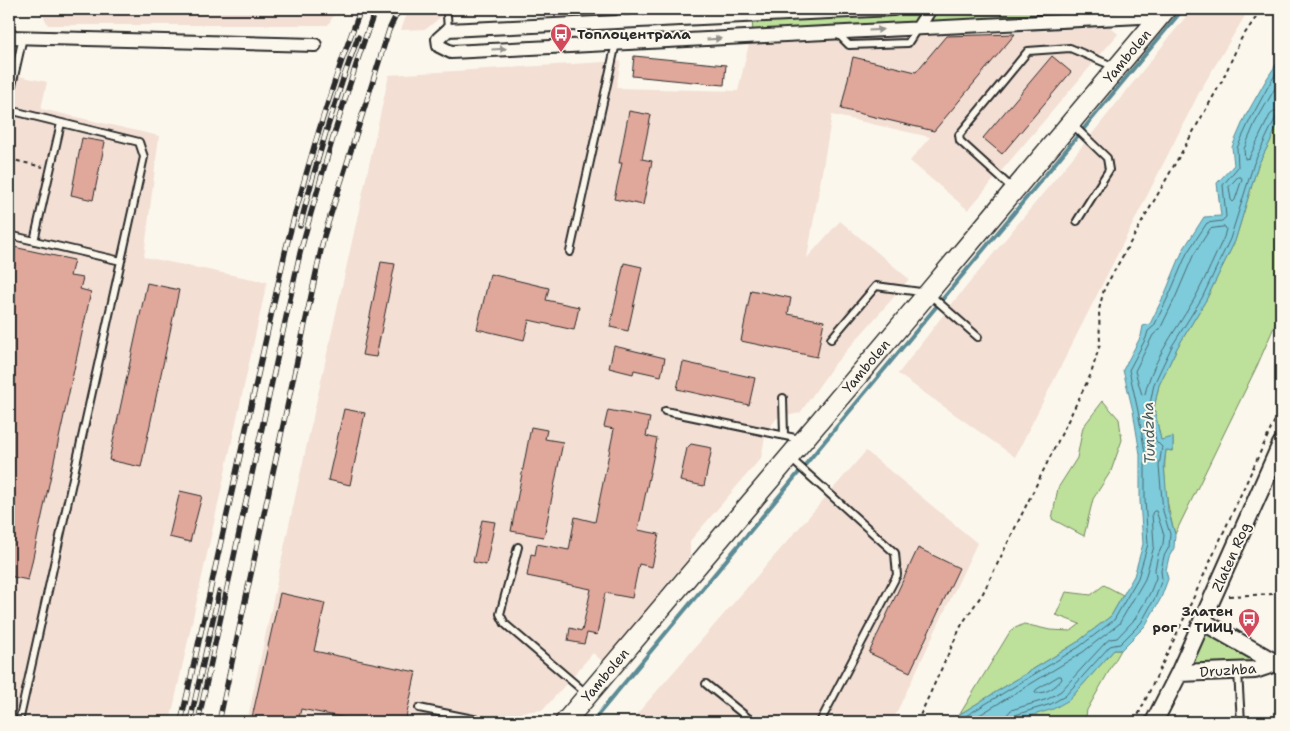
<svg xmlns="http://www.w3.org/2000/svg" width="1290" height="731" font-family="'Shantell Sans',sans-serif">
	<rect width="100%" height="100%" fill="#fbf7ec"/>
	<filter id="ink" filterUnits="userSpaceOnUse"><feTurbulence type="fractalNoise" baseFrequency=".02" numOctaves="2"/><feDisplacementMap in="SourceGraphic" scale="10" xChannelSelector="R" yChannelSelector="G"/><feConvolveMatrix kernelMatrix="1 2 1 2 8 2 1 2 1" color-interpolation-filters="sRGB"/></filter>
	<g filter="url(#ink)">
		<!-- built -->
		<path fill="#f3dfd4" d="M40 9H337L328 25H48Z
			M409 9H535L442 16 426 29 401 30Z
			M1192 9H1249L1201 89 1015 457 898 374 947 310 1088 139Z
			M1110 27 1118 34 968 210 910 161 930 137 832 115 807 258 840 221 909 279 900 290 833 366 800 413 777 418 766 432 761 458 690 541V556L603 662 593 653 543 710 522 712 516 722H247L289 525 389 75 621 61 616 88 738 91 749 44 838 39 1021 32Z
			M9 74 47 82 41 109 159 136 144 257 267 282 170 722H9Z
			M866 451 977 543 892 722H630Z"/>
		<!-- green -->
		<path fill="#bde09a" stroke="#748662" d="M893 9H1128L1129 18 753 37 752 16Z
			M1281 116V311L1257 366 1175 534C1167 507 1162 478 1166 450L1173 451V438L1161 441 1154 408 1159 385 1177 348 1206 300 1235 241 1258 165 1271 140Z
			M1103 401 1119 419 1122 440 1111 471 1093 499 1084 536 1052 519 1058 488 1077 458 1083 427Z
			M1104 585 1123 595 1111 616 1076 643 960 714 1011 630 1024 624 1050 630 1071 631 1080 624 1056 615 1066 592 1091 595Z
			M1202 621 1276 663 1179 673Z
			M1114 650H1121L1087 710 1085 722H1011L1069 700Z"/>
		<!-- water -->
		<path fill="#7dcbdb" stroke="#5c8b95" d="M1281 57V116L1271 140 1258 165 1235 241 1206 300 1177 348 1159 385 1154 408 1161 440 1173 437V451L1166 450 1164 465 1168 511 1175 534 1174 548 1169 557 1166 570 1168 579 1161 598 1145 626 1121 650H1114L1069 700 1053 709 1011 722H953L960 714 1076 643 1111 616 1134 576 1143 544 1140 501V454L1133 411 1123 370 1141 336 1143 326 1150 324 1166 291 1183 250 1204 217 1221 216 1217 183 1234 165 1232 147 1245 117 1266 80Z"/>
		<g fill="none" stroke-linecap="round" stroke-linejoin="round">
			<!-- shore -->
			<path stroke="#4c6b71" stroke-width="1" d="M1281 78 1255 123 1244 149 1245 159 1249 158 1270 115 1275 111 1281 110
				M1238 177H1241L1242 179 1235 200 1233 202 1231 200 1229 187Z
				M1225 227 1226 229 1224 237C1215 256 1206 277 1196 296 1178 328 1153 358 1145 394L1142 395 1135 371 1153 335 1160 329 1176 296 1193 256 1210 229Z
				M1059 676H1061L1062 679C1056 687 1046 694 1035 693L1036 690Z
				M960 722 964 717 1079 647 1114 620 1138 578 1148 544 1145 500V453L1138 411 1129 370 1146 338 1148 331 1154 326 1170 293 1187 253 1207 223 1222 221 1226 217 1223 185 1238 167 1237 148 1250 120 1270 83 1281 66
				M968 722 1083 652 1119 624 1145 579 1154 546 1152 513 1154 511H1156L1164 535 1163 544 1158 555 1155 569 1156 578 1150 593 1135 619 1117 638 1110 639 1106 642 1061 691 1048 699 1011 710 1006 716 1005 722
				M1011 722 1012 718 1015 715 1051 704 1065 696 1110 646 1114 645 1120 644 1141 623 1156 596 1162 579 1161 570 1164 556 1169 547 1170 534 1163 511 1159 466 1162 447 1156 441 1149 409 1154 384 1172 346 1202 298 1230 239 1254 163 1275 119 1277 116H1281"/>
			<!-- stream -->
			<path stroke="#5c8b95" stroke-width="4" d="M592 722 1183 9"/>
		</g>
		<!-- building -->
		<path fill="#e0a79b" stroke="#2b2b2b" d="M1015 34 934 131 841 109 853 57 916 72 946 36Z
			M634 56 726 65 724 85 632 76Z
			M1052 56 1071 72 1002 154 983 138Z
			M629 111 651 115 642 159 652 161 643 205 614 199 622 163H619Z
			M82 138 105 142 93 200 71 195Z
			M9 246 74 260 70 276 83 278 80 289 91 292 28 580 9 576Z
			M381 262 395 264 376 357 362 355Z
			M624 263 642 267 628 331 610 327Z
			M490 274 549 288 546 300 579 307 574 330 529 320 524 340 477 329Z
			M147 283 179 290 141 467 109 460Z
			M751 290 791 298 788 314 824 321 817 357 741 341Z
			M614 346 665 358 661 376 634 370 633 374 609 368Z
			M683 362 755 378 749 405 677 389Z
			M344 409 365 413 350 485 328 480Z
			M608 410 650 418 646 436 657 439 638 530 659 534 652 567 639 564 632 598 605 593 597 635 587 633 584 644 568 641 570 628 582 631 591 589 527 576 531 554 535 555 537 544 569 550 575 517 595 522 614 429 604 427Z
			M531 427 547 430 545 439 563 442 544 537 511 531Z
			M691 444 712 448 704 486 680 481 687 448Z
			M180 491 202 496 190 542 169 537Z
			M482 520 495 522 486 565 473 562Z
			M918 548 959 568 910 672 869 653Z
			M280 593 325 603 314 651 416 672 405 722H366L301 709 298 722H251Z"/>
		<g fill="none" stroke-linecap="round" stroke-linejoin="round">
			<!-- service casing -->
			<g stroke="#2b2b2b" stroke-width="10">
				<path id="service" d="M448 9 447 15 448 30
					M620 9 621 22
					M633 9 634 21
					M678 9V19
					M837 33 849 45 908 43 917 29
					M9 99 23 37
					M9 110 139 142 144 157 19 722
					M1073 125 1107 158 1109 170 1077 221
					M1013 189 960 141 959 135 1028 51 1070 48 1115 67
					M9 235 121 261
					M34 241 61 123
					M570 252 616 43
					M831 339 876 286 928 293 978 337
					M783 398 784 435
					M665 411 800 439
					M790 458 895 553 897 575 820 722
					M518 547 500 614 505 624 587 694
					M1238 672 1241 722
					M706 684 753 722
					M419 708 488 722"/>
			</g>
			<!-- minor casing -->
			<g stroke="#2b2b2b" stroke-width="16">
				<path id="minor" d="M893 9 448 30 438 39 439 46 451 52 1160 16
					M918 28 930 9
					M9 37 315 45"/>
			</g>
			<!-- tertiary casing -->
			<g stroke="#2b2b2b" stroke-width="20">
				<path id="tertiary" d="M1202 621 1281 666
					M1179 673 1255 670 1276 663
					M1154 722 1179 673 1281 444"/>
			</g>
			<!-- secondary casing -->
			<g stroke="#2b2b2b" stroke-width="22">
				<path id="secondary" d="M565 722 928 293 1166 9"/>
			</g>
			<!-- path -->
			<path stroke="#2b2b2b" stroke-width="2" stroke-dasharray="4 4" stroke-linecap="butt" d="M9 159 43 167
				M1229 596 1274 594
				M917 722 962 624 983 593 1091 374 1100 344 1099 310 1104 289 1222 81 1241 39 1262 9
				M1135 722 1186 614 1281 407"/>
			<!-- service -->
			<use href="#service" stroke="#fbf7ec" stroke-width="6"/>
			<!-- minor -->
			<use href="#minor" stroke="#fbf7ec" stroke-width="12"/>
			<!-- tertiary -->
			<use href="#tertiary" stroke="#fbf7ec" stroke-width="16"/>
			<!-- secondary -->
			<use href="#secondary" stroke="#fbf7ec" stroke-width="19"/>
			<!-- rail casing -->
			<g stroke="#2b2b2b" stroke-width="5.5">
				<path id="rail" d="M300 226C316 162 335 99 358 37
					M181 722 286 248C307 167 330 87 361 9
					M190 722 219 592
					M198 722 300 253C314 201 329 150 345 99 355 69 364 38 376 9
					M219 722 324 236 389 30 399 9"/>
			</g>
			<!-- rail -->
			<use href="#rail" stroke="#fbf7ec" stroke-width="4" stroke-dasharray="11" stroke-linecap="butt"/>
		</g>
		<!-- one-way arrows -->
		<defs><path id="oneway-solid" d="M-6-.8H1V-3.2L6.5 0L1 3.2V.8H-6Z" transform="scale(1.25)"/></defs>
		<g fill="#93918c">
			<use href="#oneway-solid" transform="translate(876 30) rotate(-3)"/>
			<use href="#oneway-solid" transform="translate(714 39) rotate(-3)"/>
			<use href="#oneway-solid" transform="translate(499 49) rotate(-3)"/>
		</g>
	</g>
	<!-- icons -->
	<defs>
		<g id="bus-pin" transform="scale(1.125)"><path d="M0 17L-7.5 6A9.5 9.5 0 1 1 7.5 6Z" fill="#d1495b" stroke="#fbf7ec"/><path d="M-5-6H5V4H4V6H2V4H-2V6H-4V4H-5ZM-3.5-4V0h7V-4ZM-3.5 1.2v1.5H-2V1.2ZM2 1.2v1.5H3.5V1.2Z" fill="#fff"/></g>
	</defs>
	<g fill-rule="evenodd">
		<use href="#bus-pin" x="561" y="34"/>
		<use href="#bus-pin" x="1249" y="619"/>
	</g>
	<g text-anchor="middle" stroke-width="4" stroke-linejoin="round" paint-order="stroke">
		<!-- poi labels -->
		<g font-size="14" font-weight="bold" fill="#2b2b2b" stroke="#fbf7ec" text-anchor="start">
			<text x="577" y="39">Топлоцентрала</text>
			<text x="1233" y="616" text-anchor="end">Златен<tspan x="1233" dy="16">рог - ТИИЦ</tspan></text>
		</g>
		<!-- street labels -->
		<g font-size="14" fill="#2b2b2b" stroke="#fbf7ec">
			<text transform="translate(1127 56) rotate(-50)" y="5">Yambolen</text>
			<text transform="translate(866 366) rotate(-50)" y="5">Yambolen</text>
			<text transform="translate(1231 557) rotate(-66)" y="5">Zlaten Rog</text>
			<text transform="translate(1228 670) rotate(-4)" y="5">Druzhba</text>
			<text transform="translate(605 675) rotate(-50)" y="5">Yambolen</text>
		</g>
		<!-- water labels -->
		<g font-size="15" font-style="italic" fill="#445b60" stroke="#fbf7ec">
			<text transform="translate(1149 433) rotate(-92)" y="5">Tundzha</text>
		</g>
	</g>
	<!-- margin -->
	<rect width="1290" height="731" fill="none" stroke="#fbf7ec" stroke-width="30"/>
	<rect x="15" y="15" width="1260" height="701" fill="none" stroke="#2b2b2b" stroke-width="2" filter="url(#ink)"/>
</svg>
